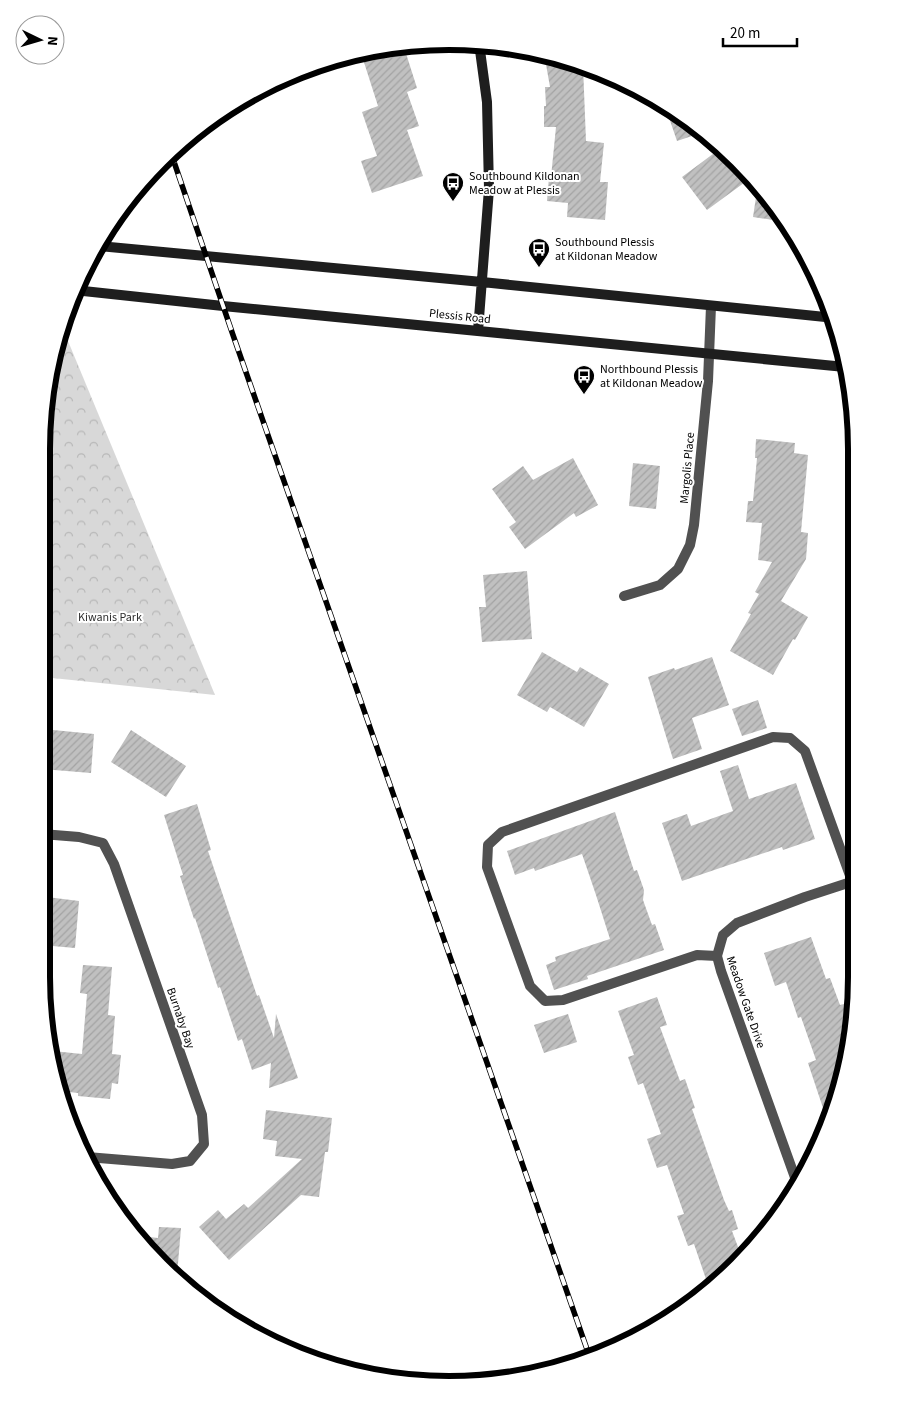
<svg xmlns="http://www.w3.org/2000/svg" width="898" height="1426" font-family="'Source Sans 3',sans-serif">
	<defs>
		<pattern id="park-crowns" width="20" height="18" patternUnits="userSpaceOnUse" patternTransform="scale(1.25)"><rect width="20" height="18" fill="#d8d8d8"/><path d="M2 6a3 3 0 1 1 6 0M12 15a3 3 0 1 1 6 0" fill="none" stroke="#b8b8b8"/></pattern>
		<pattern id="building-hatch" width="6" height="6" patternUnits="userSpaceOnUse" patternTransform="scale(1.25)"><rect width="6" height="6" fill="#c0c0c0"/><path d="M-1 1l2-2M0 6l6-6M5 7l2-2" fill="none" stroke="#a3a3a3"/></pattern>
	</defs>
	<rect width="100%" height="100%" fill="#fff"/>
	<!-- park -->
	<path fill="url(#park-crowns)" d="M63 329 215 695 43 677 45 396Z"/>
	<!-- building -->
	<path fill="url(#building-hatch)" d="M403 44 417 88 407 92 419 126 407 130 423 176 372 193 361 161 377 156 362 112 378 106 361 53 396 45Z
		M544 53 555 55 583 66 586 141 604 143 600 182H608L605 220 567 217 568 203 547 201 549 177H551L556 127H544V106H546L545 87H550Z
		M665 106 697 126 704 132 677 141Z
		M721 148 752 177 707 210 682 177Z
		M758 184 771 201 786 222 753 217Z
		M756 439 795 443 794 453 808 455 801 532 808 533 806 559 781 601 808 617 795 640 793 639 773 675 730 651 751 614 748 613 759 594 755 592 772 562 758 560 762 523 746 522 748 501H753L757 458H755Z
		M573 458 598 505 576 517 574 513 525 549 509 527 516 522 492 489 523 466 533 480Z
		M633 463 660 466 656 509 629 506Z
		M527 571 532 639 482 642 479 607H486L483 575Z
		M542 652 577 672 580 667 609 684 584 727 550 707 547 712 517 695Z
		M712 657 729 705 692 718 702 749 673 759 648 677 674 668 675 670Z
		M758 700 767 728 742 736 732 709Z
		M43 729 94 734 91 773 42 769Z
		M131 730 186 766 166 797 111 762Z
		M738 765 749 799 796 783 815 839 783 850 782 847 682 881 662 823 687 814 691 826 733 811 720 771Z
		M197 804 211 850 208 851 257 996 259 995 274 1038 276 1014 298 1078 269 1088 271 1063 252 1070 242 1039 238 1041 220 987 218 988 195 918 194 919 180 876 183 875 164 815Z
		M615 812 634 871 637 870 644 890 643 900 652 925 655 924 664 950 587 976 588 979 554 990 546 965 556 961 555 957 610 939 596 895 582 854 535 871 534 868 515 875 507 851Z
		M47 897 79 901 75 948 41 945 42 920 45 921Z
		M811 937 826 979 830 978 840 1005 844 1004 853 1030 828 1123 808 1063 816 1060 801 1017 798 1018 786 982 775 986 764 953Z
		M83 965 112 967 108 1015 115 1016 112 1054 121 1055 118 1084 112 1083 110 1099 78 1096V1093L60 1091 53 1051 82 1054 87 994 80 993Z
		M657 997 667 1025 660 1027 680 1081 685 1079 695 1108 692 1109 724 1200 729 1211 732 1210 738 1229 732 1231 741 1255 708 1285 694 1244 688 1246 677 1216 684 1214 667 1165 657 1168 647 1139 661 1134 643 1083 638 1085 628 1057 634 1055 618 1011Z
		M568 1014 577 1042 544 1053 534 1025Z
		M266 1110 332 1118 328 1152H325L319 1197 301 1195 229 1260 199 1227 218 1210 226 1219 244 1204 248 1208 302 1159 275 1156 277 1141 263 1139Z
		M159 1227 181 1228 177 1275 141 1236 158 1238Z"/>
	<g fill="none" stroke-linecap="round" stroke-linejoin="round">
		<!-- lane -->
		<path stroke="#515151" stroke-width="10" d="M717 956 697 955 563 1000 545 1001 530 986 487 867 488 845 502 832 773 737 790 738 805 751 852 881"/>
		<!-- street -->
		<path stroke="#515151" stroke-width="10" d="M624 596 660 585 678 569 690 545 694 525 708 381 711 306
			M42 834 79 837 103 843 114 864 202 1115 204 1144 190 1161 172 1164 87 1157
			M797 1183 721 971 717 956 723 935 737 923 805 897 854 881"/>
		<!-- secondary -->
		<path stroke="#1e1e1e" stroke-width="10" d="M99 246 482 282 835 318
			M74 290 223 306 845 367
			M478 331 489 189 487 102 479 43"/>
		<!-- rail casing -->
		<g stroke="#000" stroke-width="5.5">
			<path id="rail" d="M171 153 233 335 589 1355"/>
		</g>
		<!-- rail -->
		<use href="#rail" stroke="#fff" stroke-width="4" stroke-dasharray="11" stroke-linecap="butt"/>
	</g>
	<!-- icons -->
	<defs>
		<g id="bus-pin" transform="scale(1.125)"><path d="M0 17L-7.5 6A9.5 9.5 0 1 1 7.5 6Z" fill="#000" stroke="#fff"/><path d="M-5-6H5V4H4V6H2V4H-2V6H-4V4H-5ZM-3.5-4V0h7V-4ZM-3.5 1.2v1.5H-2V1.2ZM2 1.2v1.5H3.5V1.2Z" fill="#fff"/></g>
	</defs>
	<g fill-rule="evenodd">
		<use href="#bus-pin" x="453" y="183"/>
		<use href="#bus-pin" x="539" y="249"/>
		<use href="#bus-pin" x="584" y="376"/>
	</g>
	<g text-anchor="middle" stroke-width="4" stroke-linejoin="round" paint-order="stroke">
		<!-- poi labels -->
		<g font-size="12" fill="#000" stroke="#fff" text-anchor="start">
			<text x="469" y="180">Southbound Kildonan<tspan x="469" dy="14">Meadow at Plessis</tspan></text>
			<text x="555" y="246">Southbound Plessis<tspan x="555" dy="14">at Kildonan Meadow</tspan></text>
			<text x="600" y="373">Northbound Plessis<tspan x="600" dy="14">at Kildonan Meadow</tspan></text>
		</g>
		<!-- street labels -->
		<g font-size="12" fill="#000" stroke="#fff">
			<text transform="translate(460 316) rotate(6)" y="4">Plessis Road</text>
			<text transform="translate(687 468) rotate(-85)" y="4">Margolis Place</text>
			<text transform="translate(746 1002) rotate(71)" y="4">Meadow Gate Drive</text>
			<text transform="translate(181 1018) rotate(71)" y="4">Burnaby Bay</text>
		</g>
		<!-- park labels -->
		<g font-size="12" fill="#2f2f2f" stroke="#fff">
			<text x="110" y="621">Kiwanis Park</text>
		</g>
	</g>
	<!-- crop -->
	<path d="M0 0H898V1426H0ZM449 50H449A399 399 0 0 1 848 449V977A399 399 0 0 1 449 1376H449A399 399 0 0 1 50 977V449A399 399 0 0 1 449 50Z" fill="#fff" fill-rule="evenodd"/>
	<path fill="none" stroke="#000" stroke-width="6" d="M449 50H449A399 399 0 0 1 848 449V977A399 399 0 0 1 449 1376H449A399 399 0 0 1 50 977V449A399 399 0 0 1 449 50Z"/>
	<!-- north arrow -->
	<g transform="translate(40 40) rotate(95)"><circle r="24" fill="#ffffff" stroke="#999999"/>
	<path d="M0-4L9 19L0 12L-9 19Z" fill="#000000"/>
	<text y="-8" font-size="14" font-weight="bold" text-anchor="middle" fill="#000000">N</text>
	</g>
	<!-- scale -->
	<path d="M723 38v8h74v-8" fill="none" stroke="#000000" stroke-width="2.5"/>
	<text x="730" y="38" font-size="15" fill="#000000" stroke="#ffffff" stroke-width="4" paint-order="stroke">20 m</text>
</svg>
